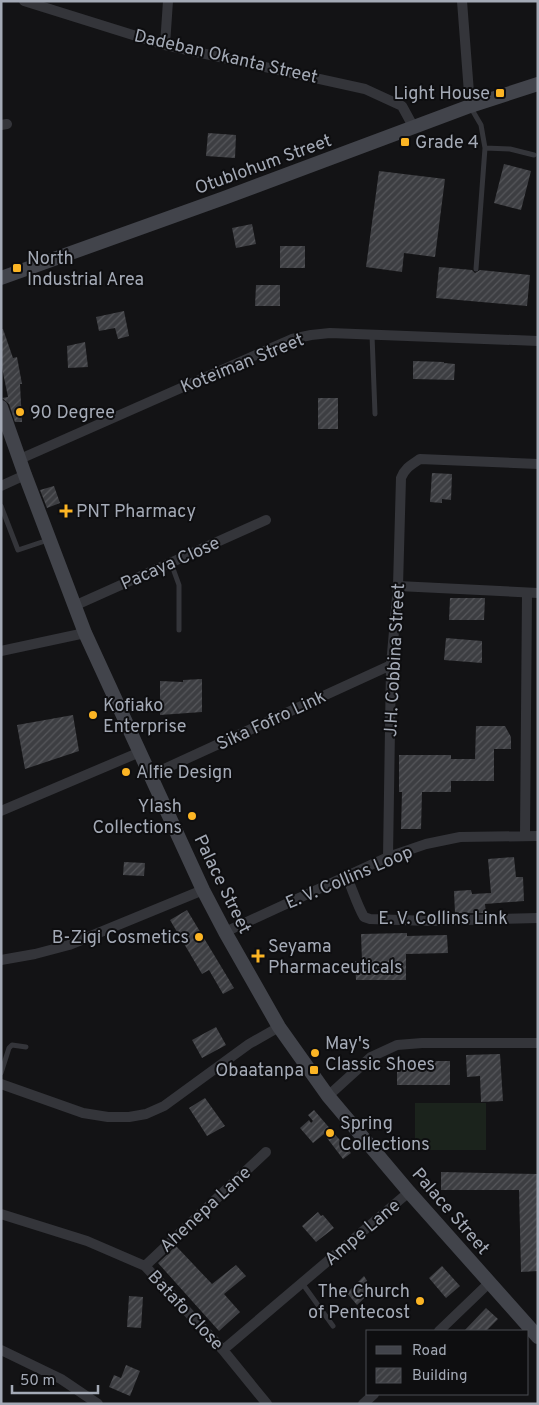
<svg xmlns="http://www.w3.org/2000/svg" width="539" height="1405" font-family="Overpass,sans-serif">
	<defs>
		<pattern id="building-hatch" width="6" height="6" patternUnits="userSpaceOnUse" patternTransform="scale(1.25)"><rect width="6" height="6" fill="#3d3e42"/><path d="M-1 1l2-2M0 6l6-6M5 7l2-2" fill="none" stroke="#56575b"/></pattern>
	</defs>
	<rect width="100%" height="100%" fill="#131315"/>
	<!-- pitch -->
	<path fill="#1b231c" d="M415 1103H486V1150H415Z"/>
	<!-- building -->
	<path fill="url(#building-hatch)" d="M208 133 236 135 235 158 206 156Z
		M504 164 531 171 521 210 494 203Z
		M379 171 445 179 435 257 404 253 402 272 366 267Z
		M252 224 256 244 236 248 232 228Z
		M280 246H305V268H280Z
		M439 267 472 270 475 273 480 270 530 275 527 306 436 298Z
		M256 285H280V306H255Z
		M124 311 129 336 118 339 115 328 99 331 96 317Z
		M1 329H3L13 358 17 357 22 384H20L22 422H15L9 404 2 398 8 397 1 363Z
		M85 342 88 367 68 368 67 346Z
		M413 361 444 362V363L455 364 454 380 413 379Z
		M318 398H338V429H318Z
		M432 473 452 474 451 500 442 499V503L430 502Z
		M54 486 60 503 47 508 40 490Z
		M450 598H485L484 620H449Z
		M446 638 482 641V663L444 660Z
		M202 679V712L160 715V681L183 682V680Z
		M73 715 79 751 25 769 17 725Z
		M476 726H505L511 737V749H494V781H451V792H422L421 829H401L402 792H399V755H451V759H475Z
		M514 857 516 877H523L524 901 485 904 486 913H455L454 891 471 890 472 894 491 893 488 859Z
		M124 862 145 863 144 876 123 875Z
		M187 910 234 988 223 994 209 970 202 974 170 920Z
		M407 933V936L447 935 448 953 406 954V980H356L355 961H362L361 934Z
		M216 1027 226 1045 202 1058 192 1040Z
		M500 1054 503 1101 481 1102 480 1076 467 1077 466 1055Z
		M397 1061H450V1085H397Z
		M205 1098 225 1126 207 1136 189 1108Z
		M314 1110 351 1153 343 1159 324 1134 313 1143 300 1128 309 1120 311 1123 313 1121 308 1115Z
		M441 1172 538 1174V1271L521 1272 519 1190H441Z
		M318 1212 321 1216 323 1215 334 1228 316 1242 302 1226Z
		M176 1246 212 1284 236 1265 246 1276 224 1294 240 1312 219 1331 158 1263Z
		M442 1266 460 1286 446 1298 429 1278Z
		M364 1276 373 1290 357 1305 347 1293Z
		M129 1296 143 1297 141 1328 127 1327Z
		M486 1308 498 1319 486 1331H464Z
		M126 1365 140 1371 130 1396 109 1387 114 1375 121 1378Z"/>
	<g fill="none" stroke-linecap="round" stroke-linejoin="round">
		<!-- lane -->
		<path stroke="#34353a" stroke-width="5" d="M471 108 481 125 485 148 476 269
			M485 148 510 149 534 155
			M372 335 375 414
			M1 506 18 550 48 540
			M171 563 179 585V630
			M1 1073 9 1048 12 1045 26 1047
			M302 1283 333 1326"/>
		<!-- street -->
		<path stroke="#34353a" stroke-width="10" d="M24 1 165 45 365 89 402 106 414 128
			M462 1 470 106
			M165 45 168 1
			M1 125 7 124
			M20 459 292 339 311 335 330 333 538 341
			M1 486 25 475
			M398 586 538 593
			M74 606 266 520
			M1 651 85 633
			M151 775 391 665
			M1 811 140 752
			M525 835 527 593
			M388 857 391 665 398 586 401 478C405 468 411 465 420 459L538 464
			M346 875C352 888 357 905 364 917L370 919 430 921 538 918
			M225 932 388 857 426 844 460 837 538 836
			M1 960 35 954 69 945 203 890
			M1 1084 83 1113 108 1117H129L146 1114 164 1106 249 1044 279 1027
			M328 1096 371 1057 397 1045 422 1043H538
			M1 1214 87 1241 145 1266 223 1350 267 1404
			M145 1266 266 1152
			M439 1331 489 1283
			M1 1350 61 1379 98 1404
			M223 1350 409 1192
			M363 1404 374 1394"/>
		<!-- secondary -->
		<path stroke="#42444b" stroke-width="14" d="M1 278 224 198 470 106 538 84
			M1 407 25 475 85 633 203 890 225 932 279 1027 328 1096 409 1192 538 1337"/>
	</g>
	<!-- markers -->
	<g fill="#fcb524" stroke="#0e0e10" stroke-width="2">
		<rect x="495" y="88" width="10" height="10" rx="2.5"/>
		<rect x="400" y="137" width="10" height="10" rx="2.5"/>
		<rect x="12" y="263" width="10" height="10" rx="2.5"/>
		<circle cx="20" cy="412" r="5"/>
		<path d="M63.5 503.5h5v5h5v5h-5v5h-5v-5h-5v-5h5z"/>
		<circle cx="93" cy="715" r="5"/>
		<circle cx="126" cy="772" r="5"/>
		<circle cx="192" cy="816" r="5"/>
		<circle cx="199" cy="937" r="5"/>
		<path d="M255.5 948.5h5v5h5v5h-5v5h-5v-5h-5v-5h5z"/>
		<circle cx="315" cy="1053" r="5"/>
		<rect x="309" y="1065" width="10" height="10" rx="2.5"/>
		<circle cx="330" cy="1133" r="5"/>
		<circle cx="420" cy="1301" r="5"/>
	</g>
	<g text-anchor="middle" stroke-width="4" stroke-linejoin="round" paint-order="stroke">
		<!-- street labels -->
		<g font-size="18" fill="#a4aab6" stroke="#0e0e10">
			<text transform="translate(226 56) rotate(13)" y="6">Dadeban Okanta Street</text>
			<text transform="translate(263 164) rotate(-20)" y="6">Otublohum Street</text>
			<text transform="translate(242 363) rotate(-22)" y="6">Koteiman Street</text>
			<text transform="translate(170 563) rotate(-24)" y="6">Pacaya Close</text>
			<text transform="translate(394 660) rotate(-87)" y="6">J.H. Cobbina Street</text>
			<text transform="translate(271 720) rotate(-25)" y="6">Sika Fofro Link</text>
			<text transform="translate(349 877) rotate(-23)" y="6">E. V. Collins Loop</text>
			<text transform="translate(223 884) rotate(64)" y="6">Palace Street</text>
			<text x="443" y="924">E. V. Collins Link</text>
			<text transform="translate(205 1209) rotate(-43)" y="6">Ahenepa Lane</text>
			<text transform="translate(451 1211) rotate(49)" y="6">Palace Street</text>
			<text transform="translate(362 1232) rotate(-40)" y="6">Ampe Lane</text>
			<text transform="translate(186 1310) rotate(47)" y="6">Batafo Close</text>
		</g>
		<!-- poi labels -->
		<g font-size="18" fill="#a4aab6" stroke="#0e0e10" text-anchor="start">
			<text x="490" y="99" text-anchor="end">Light House</text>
			<text x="415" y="148">Grade 4</text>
			<text x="27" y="264">North<tspan x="27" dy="21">Industrial Area</tspan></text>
			<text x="30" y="418">90 Degree</text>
			<text x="76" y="517">PNT Pharmacy</text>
			<text x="103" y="711">Kofiako<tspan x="103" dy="21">Enterprise</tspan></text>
			<text x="136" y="778">Alfie Design</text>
			<text x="182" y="812" text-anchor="end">Ylash<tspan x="182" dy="21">Collections</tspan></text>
			<text x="189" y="943" text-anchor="end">B-Zigi Cosmetics</text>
			<text x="268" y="952">Seyama<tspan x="268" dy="21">Pharmaceuticals</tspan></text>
			<text x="325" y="1049">May's<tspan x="325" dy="21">Classic Shoes</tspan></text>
			<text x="304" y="1076" text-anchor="end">Obaatanpa</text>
			<text x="340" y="1129">Spring<tspan x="340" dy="21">Collections</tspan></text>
			<text x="410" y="1297" text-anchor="end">The Church<tspan x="410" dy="21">of Pentecost</tspan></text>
		</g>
	</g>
	<!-- border -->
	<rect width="539" height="1405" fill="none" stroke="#a4aab6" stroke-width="5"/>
	<!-- legend -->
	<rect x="366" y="1330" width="162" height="65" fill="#0e0e10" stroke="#4a4c52"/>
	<rect x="376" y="1346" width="25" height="8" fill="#42444b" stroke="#4a4c52"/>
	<text x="412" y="1355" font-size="15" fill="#a4aab6">Road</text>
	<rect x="376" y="1368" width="25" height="15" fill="url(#building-hatch)" stroke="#4a4c52"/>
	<text x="412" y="1380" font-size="15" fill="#a4aab6">Building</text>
	<!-- scale -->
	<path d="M12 1385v8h86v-8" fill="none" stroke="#a4aab6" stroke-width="2.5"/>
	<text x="20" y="1385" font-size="15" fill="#a4aab6" stroke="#0e0e10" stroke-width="4" paint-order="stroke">50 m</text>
</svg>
